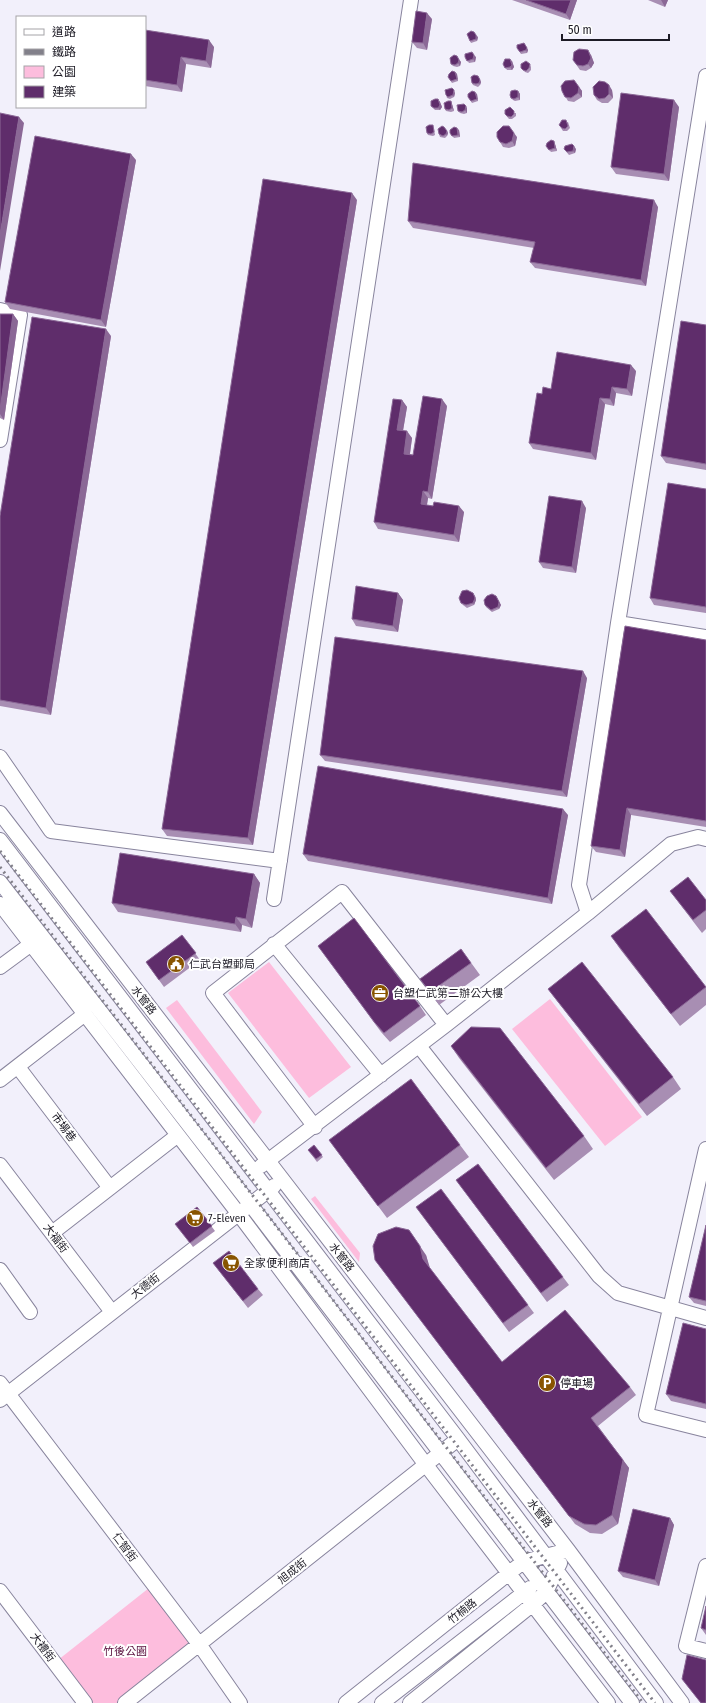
<svg xmlns="http://www.w3.org/2000/svg" width="706" height="1703" font-family="'Fira Sans Condensed','Noto Sans TC',sans-serif">
	<rect width="100%" height="100%" fill="#f2f0fb"/>
	<!-- green -->
	<path fill="#fdbddd" d="M269 962 351 1067 309 1098 228 993Z
		M550 999 642 1117 605 1146 512 1029Z
		M177 1000 262 1112 254 1124 166 1008Z
		M315 1196 360 1253 359 1262 311 1199Z
		M149 1588 193 1643 117 1703H93L58 1660Z"/>
	<g fill="none" stroke-linecap="round" stroke-linejoin="round">
		<!-- minor casing -->
		<g stroke="#88849d" stroke-width="16">
			<path id="minor" d="M0 310 20 315 0 440
				M618 623 706 637
				M0 757 51 831 280 861
				M0 813 568 1550 682 1703
				M0 840 458 1439 656 1703
				M0 882 250 1204 632 1703
				M274 899 411 0
				M0 904 238 1213 426 1465 608 1703
				M588 913 579 885 618 623 706 76
				M274 944 381 1075
				M0 967 38 939
				M419 1046 599 1276 618 1293 706 1318
				M18 1067 110 1188
				M0 1080 85 1014
				M315 1127 213 993 342 892 446 1025
				M706 1149 646 1415 706 1430
				M0 1165 112 1312
				M261 1166 446 1025 588 913 671 844 698 837 706 839
				M52 1233 178 1135
				M0 1270 30 1312
				M0 1383 199 1644 240 1703
				M0 1400 274 1186
				M706 1566 686 1646 706 1651
				M0 1591 85 1703
				M125 1703 458 1439
				M346 1703 523 1562 568 1550
				M382 1703 530 1588
				M410 1703 533 1604 546 1592 560 1563"/>
		</g>
		<!-- minor -->
		<use href="#minor" stroke="#fff" stroke-width="14"/>
		<!-- rail -->
		<path stroke="#82808a" stroke-width="3" stroke-dasharray="2 4" stroke-linecap="butt" d="M0 851 655 1703
			M0 867 643 1703"/>
	</g>
	<!-- wall -->
	<path fill="#a88eb3" d="M512 0H577L570 20Z
		M648 0H668L665 7Z
		M432 19 427 50 417 48 412 42Z
		M145 30 214 47 211 68 186 64 182 92 145 86Z
		M478 37 477 41 471 43 470 41Z
		M524 43 528 50 527 53 521 54 517 48Z
		M591 55 594 63 591 68 586 71 580 70 573 60Z
		M457 56 461 62 460 66 457 67 453 66 451 64Z
		M465 57H476L475 62 469 63Z
		M512 61 514 67 512 70H507L503 64Z
		M530 64 531 67V70L528 73 525 72 521 68Z
		M455 72 457 74 458 81 452 83 448 77Z
		M479 78 481 82 480 85 478 87 473 85 472 83Z
		M579 87 582 91V97L574 102 568 101 562 91Z
		M612 90 613 98 608 103H602L597 100 594 95Z
		M518 91 520 94V100L515 101 513 100 511 98Z
		M455 93 454 97 450 99 447 98 446 95Z
		M477 94 478 101 472 103 468 97Z
		M438 99 440 102 442 107 440 110H435L431 106Z
		M451 101 452 104 454 111 451 112 446 111 445 109Z
		M679 107 669 181 616 174 611 167Z
		M467 108V113L464 114 460 113 458 111Z
		M516 113V116L512 119H509L505 114Z
		M568 122 570 128 567 131H563L559 125Z
		M444 127 448 133 447 136 445 138 440 137 439 134Z
		M434 128 435 135 433 136 428 135 427 133Z
		M459 130 460 137 454 138 450 133Z
		M497 137H517L515 146 509 148 503 147Z
		M555 144 557 151 551 152 546 146Z
		M564 149H576L575 153 569 155Z
		M136 160 106 327 10 309 5 302Z
		M357 200 253 845 167 836 162 829Z
		M658 207 646 286 535 268 530 262 534 248 413 228 408 221Z
		M0 314H13L18 321 4 420 0 418Z
		M706 325V470L666 463 661 456Z
		M111 336 51 715 0 706V516Z
		M636 371 632 396 616 393 614 406 605 404 596 460 533 449 529 443 542 394 551 389Z
		M402 400 407 407 403 431 412 438 410 454 413 455 447 406 432 499 428 498 427 505 464 512 459 542 378 529 374 522Z
		M706 489V613L654 605 650 598Z
		M586 508 576 573 543 568 539 562Z
		M398 593 403 600 398 632 356 626 352 619Z
		M475 596 476 600 474 605 467 608 463 605 461 603Z
		M496 596 501 605 499 609 492 612 486 607 485 605Z
		M706 640V827L631 815 625 857 596 852 591 846Z
		M587 678 567 797 325 761 320 755Z
		M568 815 552 904 308 861 303 854Z
		M254 874 260 883 252 928 242 925 241 932 118 912 112 903Z
		M670 891 706 900V929L702 933 679 903Z
		M182 935 200 960 164 987 146 962Z
		M611 936 706 987V1005L680 1026 620 949Z
		M318 946 420 1006 426 1015 390 1042 381 1032Z
		M461 949 480 975 439 1005 420 979Z
		M548 989 673 1077 681 1089 647 1116 557 1001Z
		M451 1046 584 1136 593 1149 554 1180 459 1058Z
		M329 1140 460 1145 469 1157 387 1218Z
		M314 1145 323 1157 317 1162 308 1150Z
		M456 1180 563 1277 569 1285 547 1302Z
		M197 1207 215 1231 193 1247 179 1228Z
		M416 1207 528 1305 534 1313 509 1332Z
		M706 1225V1306L694 1303 689 1297Z
		M426 1255 429 1267 502 1362 630 1387 636 1395 598 1426 629 1468 618 1524 602 1534 590 1533 575 1524 375 1260Z
		M213 1263 258 1289 263 1295 248 1308Z
		M706 1329V1409L671 1401 666 1394Z
		M670 1518 674 1525 659 1586 623 1577 618 1571Z
		M706 1606V1635L701 1628Z
		M682 1679 706 1703H701Z"/>
	<!-- shaded-wall -->
	<path fill="#8b6896" d="M571 0H577L570 20 566 14Z
		M661 0H668L665 7Z
		M427 13 432 19 427 50 423 43Z
		M476 35 478 37 477 41 476 39Z
		M209 40 214 47 211 68 206 61Z
		M524 43 528 50 527 53 526 50Z
		M588 50 591 55 594 63 591 68 588 64Z
		M474 55 476 57 475 62 473 59Z
		M181 57 186 64 182 92 177 85Z
		M510 59 512 61 514 67 512 70 510 67Z
		M459 60 461 62 460 66 458 63Z
		M455 72 457 74 458 81 457 79Z
		M478 76 481 82 480 85 479 83Z
		M609 85 612 90 613 98 609 94Z
		M579 87 582 91V97L578 93Z
		M454 90 455 93 454 97 453 95Z
		M518 91 520 94V100L518 97Z
		M475 92 477 94 478 101 477 99Z
		M438 99 440 102 442 107 440 110 438 108Z
		M674 100 679 107 669 181 664 174Z
		M451 101 452 104 454 111 452 108Z
		M466 106 467 108V113L465 110Z
		M19 117 24 123 0 271V235Z
		M457 128 459 130 460 137 458 135Z
		M447 131 448 133 447 136 446 134Z
		M514 133 517 137 515 146 512 141Z
		M554 141 555 144 557 151 555 148Z
		M574 146 576 149 575 153 573 151Z
		M131 154 136 160 106 327 101 320Z
		M352 193 357 200 253 845 248 838Z
		M654 200 658 207 646 286 641 280Z
		M13 314 18 321 4 420 0 414V410Z
		M106 329 111 336 51 715 46 708Z
		M631 365 636 371 632 396 627 389Z
		M612 387 616 393 614 406 610 399Z
		M600 398 605 404 596 460 591 453Z
		M442 399 447 406 432 499 428 492Z
		M402 400 407 407 402 436 397 430Z
		M407 431 412 438 409 460 404 454Z
		M423 491 428 498 426 510 421 504Z
		M582 501 586 508 576 573 572 567Z
		M459 506 464 512 459 542 454 535Z
		M398 593 403 600 398 632 393 626Z
		M473 593 475 596 476 600 474 605 473 603Z
		M496 596 501 605 499 609 498 607Z
		M583 671 587 678 567 797 562 791Z
		M627 808 631 815 625 857 620 850Z
		M563 809 568 815 552 904 548 898Z
		M254 874 260 883 252 928 246 919Z
		M236 917 242 925 241 932 235 924Z
		M409 1230 426 1255 430 1268 423 1259Z
		M623 1460 629 1468 618 1524 612 1515Z
		M670 1518 674 1525 659 1586 655 1580Z"/>
	<!-- building -->
	<path fill="#5f2d6b" stroke="#8b6896" d="M526 0H571L566 14Z
		M416 11 427 13 423 43 412 42Z
		M145 30 209 40 206 61 181 57 177 85 145 80Z
		M471 31 474 32 476 35V39L470 41 467 34Z
		M524 43 527 48 526 50 520 52 517 48V45Z
		M579 49 588 50 591 58 588 64 583 66 577 65 573 60 574 52Z
		M472 52 474 55 473 59 467 61 465 57V54Z
		M454 55 457 56 459 60 458 63 455 65 451 64 450 58Z
		M505 59H510L512 65 510 67 505 68 503 64Z
		M526 61 530 64 529 68 526 71 523 70 521 68V64Z
		M452 71 455 72 457 79 451 81 448 77 449 74Z
		M474 75 478 76 480 80 479 83 476 84 472 83 471 77Z
		M574 80 579 87 578 93 571 98 565 97 562 91 561 86 565 81Z
		M599 81 605 82 609 85V94L605 98 599 99 594 95 593 87Z
		M452 88 454 90 453 95 448 97 446 95 445 90Z
		M515 90 518 91V97L514 99 511 98 510 95 511 91Z
		M472 91 475 92 477 99 471 101 468 97V94Z
		M621 93 674 100 664 174 611 167Z
		M435 99H438L440 105 438 108H434L431 106V101Z
		M448 101H451L452 108 449 110 445 109 444 103Z
		M464 104 466 106 465 110 462 112 458 111 457 105Z
		M510 107 514 111V114L511 117 507 116 505 114V110Z
		M0 113 19 117 0 235Z
		M562 120H566L568 126 565 129 562 128 559 125Z
		M429 125H433L434 132 431 134 427 133 426 127Z
		M442 126 444 127 447 131 446 134 443 136 439 134 438 129Z
		M503 126H509L514 133 512 141 506 144 500 142 497 137V132Z
		M454 127 457 128 458 135 452 136 450 133V130Z
		M35 136 131 154 101 320 5 302Z
		M551 140 554 141 555 148 549 150 546 146 547 143Z
		M572 144 574 146 573 151 567 152 564 149 565 146Z
		M413 163 654 200 641 280 530 262 535 242 408 221Z
		M263 179 352 193 248 838 162 829Z
		M0 314H13L0 410Z
		M32 317 106 329 46 708 0 700V516Z
		M681 321 706 325V464L661 456Z
		M557 352 631 365 627 389 612 387 610 399 600 398 591 453 529 443 537 393 542 394 543 387 551 389Z
		M423 396 442 399 428 492 423 491 421 504 433 506 434 502 459 506 454 535 374 522 393 399 402 400 397 430 407 431 404 454 413 455Z
		M668 483 706 489V607L650 598Z
		M549 496 582 501 572 567 539 562Z
		M356 586 398 593 393 626 352 619Z
		M467 590 473 593 475 598 473 603 466 605 461 603 459 598 462 591Z
		M492 594 496 596 499 602 498 607 491 610 485 605 484 600 487 596Z
		M625 626 706 640V821L627 808 620 850 591 846Z
		M335 637 583 671 562 791 320 755Z
		M318 766 563 809 548 898 303 854Z
		M120 853 254 874 246 919 236 917 235 924 112 903Z
		M688 877 706 900V910L693 920 670 891Z
		M646 909 706 987 671 1014 611 936Z
		M354 918 420 1006 384 1033 375 1023 318 946Z
		M182 935 196 953 159 980 146 962Z
		M461 949 471 963 430 992 420 979Z
		M582 962 673 1077 639 1104 548 989Z
		M471 1027 500 1028 584 1136 546 1168 451 1046Z
		M411 1079 460 1145 378 1206 329 1140Z
		M314 1145 322 1155 316 1159 308 1150Z
		M478 1164 563 1277 541 1293 456 1180Z
		M441 1189 528 1305 503 1323 416 1207Z
		M197 1207 212 1226 190 1243 175 1224Z
		M706 1225V1301L689 1297Z
		M396 1227 409 1230 420 1246 423 1259 502 1362 565 1310 630 1387 591 1418 623 1460 612 1515 596 1525 584 1524 569 1516 375 1260 373 1246 378 1234Z
		M229 1251 258 1289 243 1301 213 1263Z
		M683 1323 706 1329V1404L666 1394Z
		M633 1509 670 1518 655 1580 618 1571Z
		M706 1606V1630L701 1628Z
		M687 1655 706 1660V1703H701L682 1679Z"/>
	<!-- icons -->
	<defs>
		<g id="civic-disc" transform="scale(0.9)"><circle r="9.5" fill="#885400" stroke="#fff"/><path d="M-.6-6.5H3V-4.5H.6V-3L4-1V1h2V6H-6V1h2V-1L-.6-3ZM-1.2 2.5V6h2.4V2.5Z" fill="#fff"/></g>
		<g id="office-disc" transform="scale(0.9)"><circle r="9.5" fill="#885400" stroke="#fff"/><path d="M-6-3h4V-5.5h4V-3h4V5H-6ZM-1-4.5V-3h2v-1.5ZM-6 0V1H6V0Z" fill="#fff"/></g>
		<g id="supermarket-disc" transform="scale(0.9)"><circle r="9.5" fill="#885400" stroke="#fff"/><path d="M-6-5.5h2.5l.6 2H6L4.5 2H-2.5L-4.4-4H-6ZM-1.5 3.2a1.3 1.3 0 1 0 .1 0ZM3 3.2a1.3 1.3 0 1 0 .1 0Z" fill="#fff"/></g>
		<g id="parking-disc" transform="scale(0.9)"><circle r="9.5" fill="#885400" stroke="#fff"/><path d="M-3.5-5.5H1a3.5 3.5 0 0 1 0 7H-1V5.5H-3.5ZM-1-3.4V-.6H.8a1.4 1.4 0 0 0 0-2.8Z" fill="#fff"/></g>
	</defs>
	<g fill-rule="evenodd">
		<use href="#civic-disc" x="176" y="964"/>
		<use href="#office-disc" x="380" y="993"/>
		<use href="#supermarket-disc" x="195" y="1218"/>
		<use href="#supermarket-disc" x="231" y="1263"/>
		<use href="#parking-disc" x="547" y="1383"/>
	</g>
	<g text-anchor="middle" stroke-width="4" stroke-linejoin="round" paint-order="stroke">
		<!-- poi labels -->
		<g font-size="11" fill="#1d1b25" stroke="#fff" text-anchor="start">
			<text x="189" y="968">仁武台塑郵局</text>
			<text x="393" y="997">台塑仁武第二辦公大樓</text>
			<text x="208" y="1222">7-Eleven</text>
			<text x="244" y="1267">全家便利商店</text>
			<text x="560" y="1387">停車場</text>
		</g>
		<!-- street labels -->
		<g font-size="11" fill="#1d1b25" stroke="#fff">
			<text transform="translate(144 1000) rotate(52)" y="4">水管路</text>
			<text transform="translate(64 1127) rotate(53)" y="4">市場巷</text>
			<text transform="translate(56 1238) rotate(53)" y="4">大福街</text>
			<text transform="translate(342 1257) rotate(52)" y="4">水管路</text>
			<text transform="translate(145 1286) rotate(-38)" y="4">大德街</text>
			<text transform="translate(540 1513) rotate(52)" y="4">水管路</text>
			<text transform="translate(125 1547) rotate(53)" y="4">仁智街</text>
			<text transform="translate(292 1571) rotate(-38)" y="4">旭成街</text>
			<text transform="translate(462 1611) rotate(-38)" y="4">竹楠路</text>
			<text transform="translate(43 1647) rotate(53)" y="4">大禮街</text>
		</g>
		<!-- park labels -->
		<g font-size="11" fill="#59103e" stroke="#fff">
			<text x="125" y="1655">竹後公園</text>
		</g>
	</g>
	<!-- legend -->
	<rect x="16" y="16" width="130" height="92" fill="#ffffff" stroke="#a5a4a8"/>
	<rect x="24" y="29" width="20" height="6" fill="#ffffff" stroke="#a5a4a8"/>
	<text x="52" y="36" font-size="12" fill="#1d1b25">道路</text>
	<rect x="24" y="49" width="20" height="6" fill="#82808a" stroke="#a5a4a8"/>
	<text x="52" y="56" font-size="12" fill="#1d1b25">鐵路</text>
	<rect x="24" y="66" width="20" height="12" fill="#fdbddd" stroke="#a5a4a8"/>
	<text x="52" y="76" font-size="12" fill="#1d1b25">公園</text>
	<rect x="24" y="86" width="20" height="12" fill="#5f2d6b" stroke="#a5a4a8"/>
	<text x="52" y="96" font-size="12" fill="#1d1b25">建築</text>
	<!-- scale -->
	<path d="M562 34v6h107v-6" fill="none" stroke="#1d1b25" stroke-width="2"/>
	<text x="568" y="34" font-size="12" fill="#1d1b25" stroke="#ffffff" stroke-width="3" paint-order="stroke">50 m</text>
</svg>
